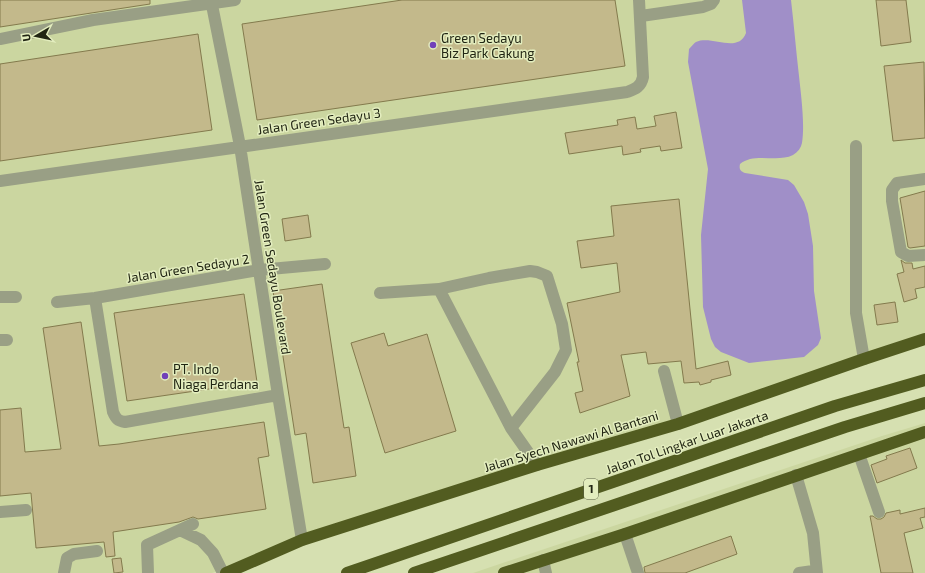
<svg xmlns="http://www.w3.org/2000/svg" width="925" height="573" font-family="'Exo 2',sans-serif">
	<rect width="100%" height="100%" fill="#d6e0b1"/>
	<!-- built -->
	<path fill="#cbd6a0" d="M0 0H925V341L364 518 212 573H0Z
		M925 423V573H473L882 436Z"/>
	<!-- water -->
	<path fill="#a08fc8" d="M742 0H791C794 25 796 51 799 76 801 95 805 124 802 143 801 148 798 152 793 155 777 163 754 152 740 164 739 169 740 171 745 173L788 180 794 185 804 202 808 214 813 246 814 291 821 338 818 345 804 357 749 363 721 352 715 347 711 339 703 307 701 235 708 169 688 62 689 49C691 47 694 43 696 42 712 35 738 54 746 33Z"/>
	<!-- building -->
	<path fill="#c3b98b" stroke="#837a4d" d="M0 0H150V4L0 27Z
		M402 0H615L625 66 257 120 242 24Z
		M876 0H906L911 42 881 46Z
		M198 34 212 130 0 161V64Z
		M924 62 925 138 893 141 884 66Z
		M676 112 682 148 661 151 660 146 640 149 641 152 623 155 622 146 569 154 565 133 618 125 617 120 635 117 637 129 656 126 654 116Z
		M925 191V246L910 248 908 247 900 198Z
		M679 199 696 369 728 361 731 375 711 380V382L700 385 699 382 684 383 681 361 648 364 646 352 621 355 630 396 580 413 575 393 583 391 577 362H579L567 303 620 292 617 263 581 268 577 241 614 236 611 206Z
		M308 215 311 237 285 241 282 219Z
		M901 260 905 263H912L913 269 925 266V287L915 289 917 298 904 302 897 274 904 272Z
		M322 284 344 428 349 427 356 476 313 483 306 433 295 435 273 291Z
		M244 294 257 382 127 401 114 313Z
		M895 302 898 322 877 325 874 305Z
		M81 322 99 446 119 444 264 422 269 456 258 458 266 509 198 519 193 517 179 522 113 532 115 556 106 557 104 542 36 548 31 493 0 496V410L21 408 25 452 61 449 43 328Z
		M384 333 388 346 427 334 456 431 385 453 351 343Z
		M910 448 917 468 877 483 871 465 887 459 886 456Z
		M925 508V517L920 518 923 528 904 533 913 573H881L870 516H873L877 519H881L884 517 886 513 900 510V514Z
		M731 536 737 554 685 573H645L644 567Z
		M121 558 123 572 114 573 112 559Z"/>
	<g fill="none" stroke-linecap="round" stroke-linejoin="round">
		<!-- minor -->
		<path stroke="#999f85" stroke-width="12" d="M211 0 240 146 278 395 302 540
			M641 16 703 7 711 4 714 0
			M0 39 93 20 235 0
			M856 146V313L864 359
			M925 179 897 183 892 190V201L901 252 908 256 925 255
			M0 181 627 92C635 89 641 87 643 77L639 0
			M439 289 489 278 530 271 537 272 547 276 562 324 566 350 555 372 511 428
			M380 293 439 289 511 428 537 465
			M0 297H16
			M95 298 113 412C116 419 118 421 125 422L278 395
			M57 302 95 298 259 270 325 264
			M0 340H7
			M664 371 678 424
			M859 454 879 512
			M796 475 813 533 817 573
			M0 512 26 510
			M180 530 201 540 213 553 223 573
			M625 534 638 573
			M543 560 546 573
			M64 573 67 558 74 554 97 551
			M148 573 147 545 193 524
			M799 573 813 571 815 573"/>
		<!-- highway -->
		<path stroke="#525c20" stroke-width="12" d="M226 573 302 540 537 465 678 424 864 359 925 339
			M347 573 835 406 925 380
			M414 573 845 427 925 403
			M504 573 625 534 925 432"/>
	</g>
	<!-- markers -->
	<g fill="#7141b9" stroke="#e3edbe" stroke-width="1.5">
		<circle cx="433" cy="45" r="4"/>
		<circle cx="165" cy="376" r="4"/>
	</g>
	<g text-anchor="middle" stroke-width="3" stroke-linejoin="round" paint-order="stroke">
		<!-- shield labels -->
		<rect fill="#e3edbe" stroke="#5b6146" stroke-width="1" x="584" y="479" width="14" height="20" rx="3"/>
		<g font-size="12" font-weight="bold" fill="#212513">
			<text x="591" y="493">1</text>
		</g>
		<!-- poi labels -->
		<g font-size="13" fill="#212513" stroke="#e3edbe" text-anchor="start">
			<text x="441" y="43">Green Sedayu<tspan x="441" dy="15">Biz Park Cakung</tspan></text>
			<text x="173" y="374">PT. Indo<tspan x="173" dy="15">Niaga Perdana</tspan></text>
		</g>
		<!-- street labels -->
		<g font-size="13" fill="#212513" stroke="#e3edbe">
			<text transform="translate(319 121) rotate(-8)" y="5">Jalan Green Sedayu 3</text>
			<text transform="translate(273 267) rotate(81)" y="5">Jalan Green Sedayu Boulevard</text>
			<text transform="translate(188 268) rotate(-9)" y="5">Jalan Green Sedayu 2</text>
			<text transform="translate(571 441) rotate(-17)" y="5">Jalan Syech Nawawi Al Bantani</text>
			<text transform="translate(687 442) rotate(-19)" y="5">Jalan Tol Lingkar Luar Jakarta</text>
		</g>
	</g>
	<!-- north arrow -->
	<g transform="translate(36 36) rotate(261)" stroke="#e3edbe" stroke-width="3" paint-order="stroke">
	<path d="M0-3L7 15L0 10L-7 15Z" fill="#212513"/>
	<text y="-6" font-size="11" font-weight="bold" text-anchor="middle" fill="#212513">U</text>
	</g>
</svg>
